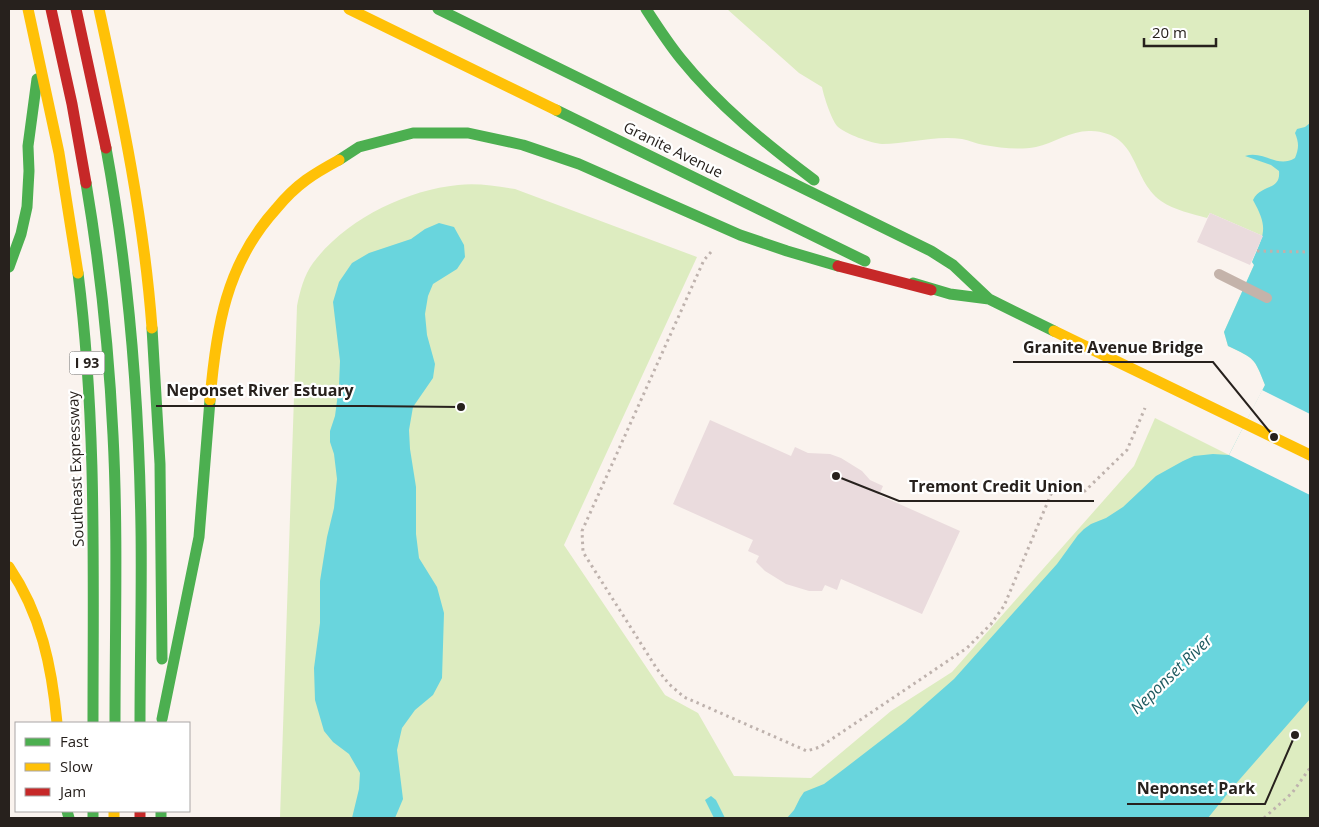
<svg xmlns="http://www.w3.org/2000/svg" width="1319" height="827" font-family="'Open Sans',sans-serif">
	<rect width="100%" height="100%" fill="#faf3ee"/>
	<!-- green -->
	<path fill="#ddecc0" d="M727 9H1310V818H280L297 306C300 291 304 275 313 263 345 220 406 190 458 185 478 183 496 186 515 189L697 257 564 545 665 695 698 713 734 776 811 778 891 711 952 672 1134 466 1155 418 1229 455 1265 385C1254 357 1255 359 1228 346L1224 332 1254 265 1252 262 1263 236 1210 213 1207 218C1193 214 1174 210 1161 201 1130 178 1140 133 1091 131 1072 130 1054 143 1036 147 1019 150 1000 148 984 145 976 144 969 140 962 139 935 135 908 144 882 144 871 143 845 134 837 126 831 118 824 97 822 87L799 73Z"/>
	<!-- water -->
	<path fill="#69d5dd" d="M1310 123V699L1233 787 1208 818H787L794 810 800 798 804 792 824 784 844 769 905 722 954 679 1057 564 1078 535 1084 529 1091 524 1106 518 1123 507 1156 476 1183 461 1194 456 1213 454 1229 455 1265 385C1254 357 1255 359 1228 346L1224 332 1254 265 1252 262C1264 233 1269 229 1253 200 1261 184 1281 191 1279 171L1271 165 1245 156C1264 150 1277 169 1295 158 1299 148 1299 143 1295 133L1297 129 1305 127Z
		M439 223 454 227 464 245 465 257 457 269 433 284 428 296 425 314 427 335 435 364 433 378 413 407 409 430 410 449 416 487V534L419 558 437 587 444 613 442 678 433 695 415 710 402 728 397 750 403 799 395 818H352L359 789 360 773 349 754 333 742 324 731 315 700 314 668 320 623V581L327 537 334 508 337 479 334 454 330 442V431L335 416 339 386 340 361 333 302 339 282 352 263 369 253 411 239 425 229Z
		M711 796 716 800 725 818H714L705 800Z"/>
	<!-- pier -->
	<path fill="#faf3ee" d="M1262 390 1310 414V495L1229 455Z"/>
	<!-- building -->
	<path fill="#eadbdd" d="M1210 213 1263 236 1250 265 1197 242Z
		M710 420 791 456 795 447 808 453 830 454 841 458 862 471 870 480 883 486 879 495 960 531 922 614 841 579 837 590 825 585 822 591H809L786 584 765 571 756 562 759 556 748 551 753 540 673 504Z"/>
	<g fill="none" stroke-linecap="round" stroke-linejoin="round">
		<!-- path -->
		<path stroke="#beb2ad" stroke-width="3" stroke-dasharray="2.5 4" stroke-linecap="butt" d="M1257 251 1310 252
			M711 252 704 260 582 531 583 552 657 669 669 684 684 697 807 751 820 747 967 648 991 624 1004 606 1057 480 1085 491 1127 450 1145 408
			M1264 818 1292 793 1310 768"/>
		<!-- lane -->
		<path stroke="#c4b3aa" stroke-width="10" d="M1219 274 1267 298"/>
		<!-- fast -->
		<path stroke="#4caf50" stroke-width="11" d="M438 9 931 251 953 265 989 299 1054 331
			M646 9C657 26 668 43 681 59 719 106 766 144 814 180
			M556 110 865 261
			M106 148C129 273 139 401 141 529 142 594 140 658 140 723
			M339 160 359 147 413 133H468L523 145 579 164 740 235 787 251 838 266
			M86 183C100 266 109 351 113 435 118 531 115 627 115 723
			M9 267 21 234 27 207 29 171 28 146 37 79
			M78 273C97 423 93 573 93 723
			M913 283 950 294 989 299
			M152 328 160 464 162 659
			M162 719 199 537 210 400
			M67 811 69 818
			M93 811V818
			M161 811V818"/>
		<!-- slow -->
		<path stroke="#ffc107" stroke-width="11" d="M28 9 59 153 78 273
			M99 9C122 114 144 220 152 328
			M349 9 556 110
			M1054 331 1310 455
			M210 400C216 328 226 264 276 209 285 198 295 188 306 180 317 172 328 166 339 160
			M9 567C41 614 52 667 57 723
			M114 811V818"/>
		<!-- jam -->
		<path stroke="#c62828" stroke-width="11" d="M51 9 72 104 86 183
			M76 9 106 148
			M838 266 931 290
			M140 811V818"/>
	</g>
	<g text-anchor="middle" stroke-width="4.5" stroke-linejoin="round" paint-order="stroke">
		<!-- shield labels -->
		<rect fill="#fff" stroke="#686461" stroke-width="1" x="69.5" y="351.5" width="35" height="23" rx="4"/>
		<g font-size="14" font-weight="bold" fill="#27211d">
			<text x="87" y="368">I 93</text>
		</g>
		<!-- street labels -->
		<g font-size="15" fill="#27211d" stroke="#fff">
			<text transform="translate(673 150) rotate(26)" y="5">Granite Avenue</text>
			<text transform="translate(76 469) rotate(-92)" y="5">Southeast Expressway</text>
		</g>
		<!-- water labels -->
		<g font-size="16" font-style="italic" fill="#1e5a60" stroke="#fff">
			<text transform="translate(1171 674) rotate(-44)" y="6">Neponset River</text>
		</g>
	</g>
	<!-- callouts -->
	<path fill="none" stroke="#27211d" stroke-width="2" d="M1274 437L1213 362H1013M461 407L364 406H156M836 476L899 501H1094M1295 735L1265 804H1127"/>
	<g fill="#27211d" stroke="#fff" stroke-width="2">
		<circle cx="1274" cy="437" r="5"/>
		<circle cx="461" cy="407" r="5"/>
		<circle cx="836" cy="476" r="5"/>
		<circle cx="1295" cy="735" r="5"/>
	</g>
	<g font-size="16" text-anchor="middle" font-weight="bold" fill="#27211d" stroke="#fff" stroke-width="4.5" stroke-linejoin="round" paint-order="stroke">
		<text x="1113" y="353">Granite Avenue Bridge</text>
		<text x="260" y="396">Neponset River Estuary</text>
		<text x="996" y="492">Tremont Credit Union</text>
		<text x="1196" y="794">Neponset Park</text>
	</g>
	<!-- border -->
	<rect width="1319" height="827" fill="none" stroke="#27211d" stroke-width="20"/>
	<!-- legend -->
	<rect x="15" y="722" width="175" height="90" fill="#ffffff" stroke="#a9a6a5"/>
	<rect x="25" y="738" width="25" height="8" fill="#4caf50" stroke="#a9a6a5"/>
	<text x="60" y="747" font-size="15" fill="#27211d">Fast</text>
	<rect x="25" y="763" width="25" height="8" fill="#ffc107" stroke="#a9a6a5"/>
	<text x="60" y="772" font-size="15" fill="#27211d">Slow</text>
	<rect x="25" y="788" width="25" height="8" fill="#c62828" stroke="#a9a6a5"/>
	<text x="60" y="797" font-size="15" fill="#27211d">Jam</text>
	<!-- scale -->
	<path d="M1144 38v8h72v-8" fill="none" stroke="#27211d" stroke-width="2.5"/>
	<text x="1152" y="38" font-size="15" fill="#27211d" stroke="#ffffff" stroke-width="4" paint-order="stroke">20 m</text>
</svg>
